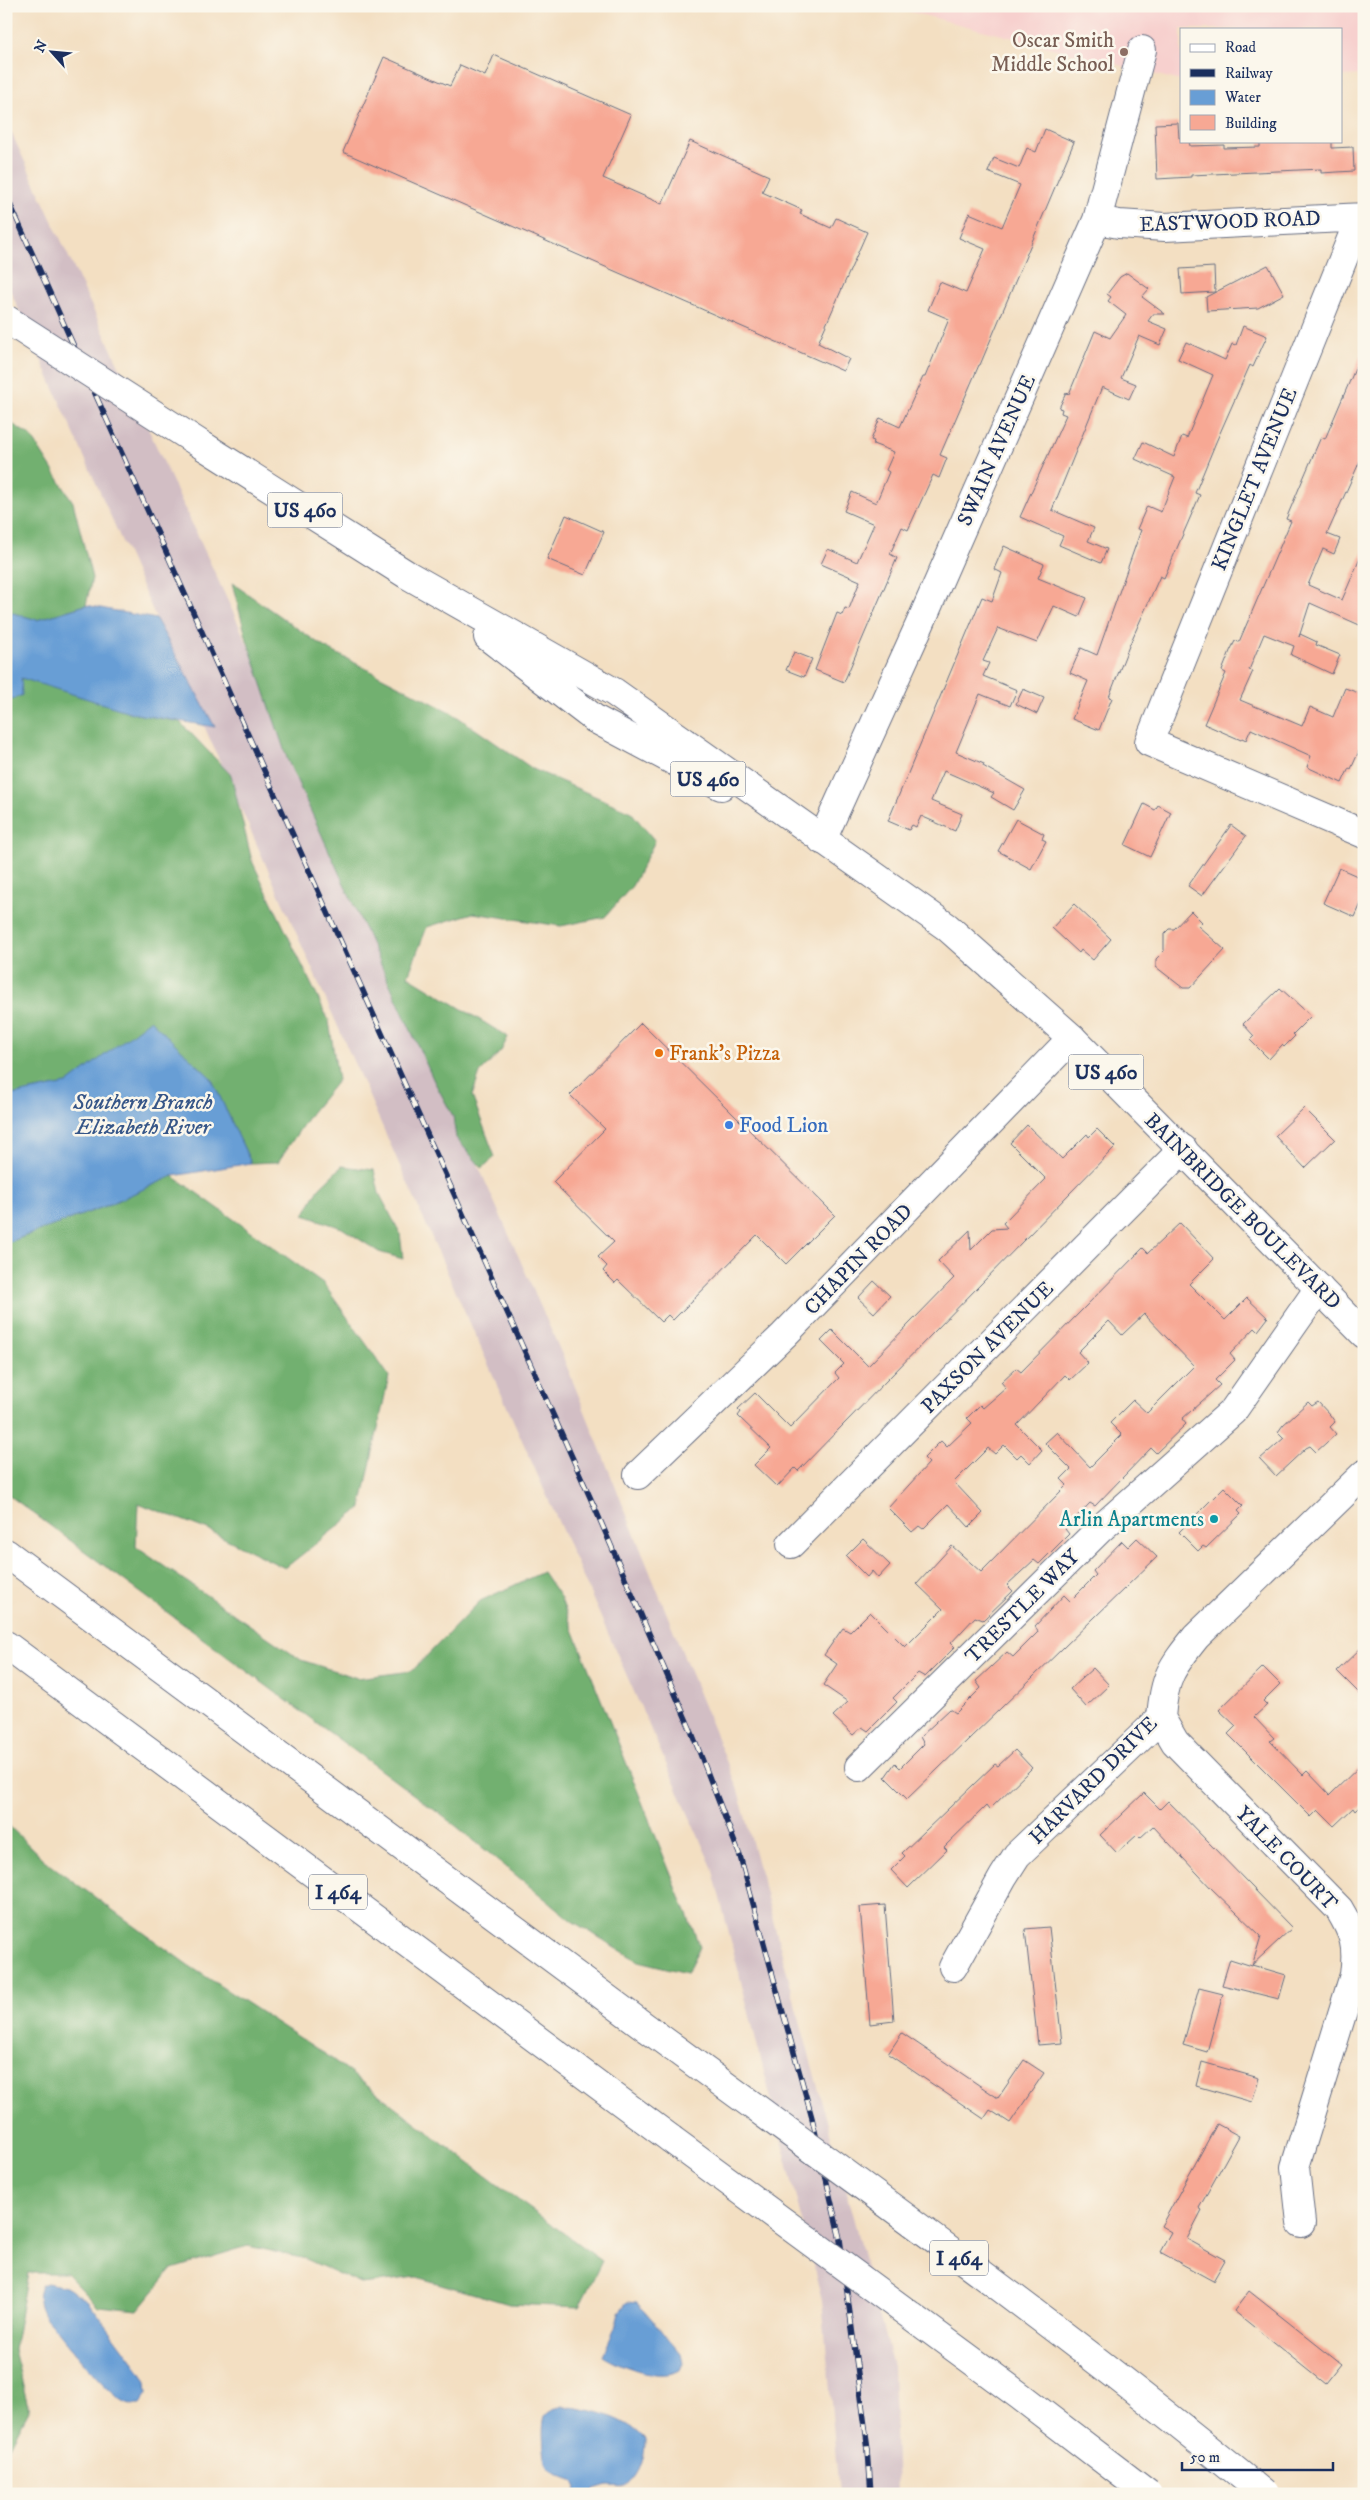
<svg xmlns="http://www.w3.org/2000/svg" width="1370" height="2500" font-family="'IM FELL DW Pica',serif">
	<rect width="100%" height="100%" fill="#fbf7ec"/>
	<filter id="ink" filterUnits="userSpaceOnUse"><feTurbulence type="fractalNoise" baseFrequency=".02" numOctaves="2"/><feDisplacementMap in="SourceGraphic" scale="10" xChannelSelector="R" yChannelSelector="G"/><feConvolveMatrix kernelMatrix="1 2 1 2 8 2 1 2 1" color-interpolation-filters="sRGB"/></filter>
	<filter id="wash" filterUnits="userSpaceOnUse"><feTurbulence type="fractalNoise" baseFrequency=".0096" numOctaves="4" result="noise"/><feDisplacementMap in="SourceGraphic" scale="20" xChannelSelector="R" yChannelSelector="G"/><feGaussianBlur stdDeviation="1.12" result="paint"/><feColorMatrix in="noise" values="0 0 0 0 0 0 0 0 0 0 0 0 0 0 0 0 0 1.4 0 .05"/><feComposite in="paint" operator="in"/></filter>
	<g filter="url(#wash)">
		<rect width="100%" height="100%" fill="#f3dfc2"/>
		<!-- built -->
		<path fill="#f7d0ce" d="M888 6H1364V75L1341 76V29H1181V81Z"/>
		<!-- industrial -->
		<path fill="#d2bec4" d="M6 121 238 623 563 1357 738 1790 893 2367 897 2494H839L822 2300 712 1867 6 281Z"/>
		<!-- forest -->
		<path fill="#72b06f" stroke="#467066" d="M6 420 31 436 73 502 92 578 86 605 37 620 6 611Z
			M232 583 324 647 452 713 533 769 631 812 655 841 632 886 605 917 561 926 473 913 427 927 408 976 508 1037 501 1051 480 1073 472 1096 495 1157 482 1168 456 1138 453 1116 434 1081 288 761 247 640Z
			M16 674 136 714 180 722 231 775 252 861 329 1021 338 1080 311 1113 278 1162 251 1163 211 1078 150 1021 67 1084 6 1096V702L22 695Z
			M342 1166 374 1170 379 1193 400 1233 403 1259 379 1252 342 1228 304 1215 319 1188Z
			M173 1176 323 1283 389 1376 361 1508 285 1568 208 1530 138 1503 136 1547 301 1660 357 1678 412 1671 480 1601 543 1572 560 1597 700 1947 687 1973 638 1961 572 1921 456 1826 6 1493V1243L103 1207Z
			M6 1823 44 1860 188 1965 328 2056 522 2203 602 2261 579 2307 509 2304 417 2277 361 2284 306 2259 248 2246 172 2269 138 2310 98 2306 66 2273H28L14 2350 29 2410 6 2454Z"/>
		<!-- water -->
		<path fill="#689ed5" stroke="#42669a" d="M86 605 156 619 215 727 136 714 21 678 22 695 6 702V611L37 620Z
			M150 1020 211 1078 251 1163 173 1176 103 1207 6 1243V1096L67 1084Z
			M47 2283 66 2287 88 2301 141 2372 146 2382 147 2394 140 2404C135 2404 131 2405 125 2402 103 2390 64 2338 45 2317 39 2305 36 2298 41 2285Z
			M627 2302 637 2303 681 2354 683 2363 680 2370C660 2382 620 2366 603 2355L615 2328 619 2312Z
			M563 2406C593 2410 624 2416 645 2439 645 2457 641 2474 626 2486L607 2485 594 2489 592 2494H575L577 2488 574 2481C566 2478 555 2475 549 2468 543 2461 541 2422 546 2414 550 2409 557 2408 563 2406Z"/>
		<g id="blocks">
			<!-- building -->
			<path fill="#f7a894" d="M494 55 631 115 603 178 662 204 690 141 769 176 762 192 802 210 800 214 831 228 836 218 867 232 818 343 849 359 843 371 343 152 384 57 450 86 460 65 485 76Z
				M1178 123 1179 138 1181 137V141H1189L1190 146 1224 145V148L1260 147V141H1332V148L1353 147 1354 171 1321 173V169L1191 175V177L1157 179 1155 124Z
				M1045 129 1074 142 980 365H979L940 455 947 458 939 478 933 475 908 530 902 527 890 554 897 558 844 682 815 670 837 613 842 615 845 608 849 609 860 581 821 564 828 549 857 562 874 524 844 511 852 492 876 503 889 472 886 470 894 452 873 444 874 441 871 440 880 418 900 427 923 377H925L949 319 928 310 940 282 966 293 985 249 959 238 969 213 1002 227 1020 185 988 172 994 158 1019 168 1027 148 1036 152Z
				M1268 265 1284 294 1258 308 1207 311 1206 297Z
				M1214 267 1215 292 1182 294 1180 269Z
				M1127 273 1149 289 1142 297 1165 314H1153L1148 321 1167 329 1160 345 1139 336 1121 378 1136 384 1129 399 1102 387 1052 510 1094 528 1088 541 1107 549 1101 563 1059 545 1063 536 1020 517 1066 415 1061 413 1062 409 1059 408 1066 393 1069 394 1095 331 1110 338 1126 315 1108 301 1111 297 1107 294 1120 277Z
				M1243 326 1267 336 1253 367 1250 365 1216 442 1195 493 1200 495 1164 578 1160 576 1129 646 1109 697 1112 698 1099 730 1072 719 1088 681 1070 673 1081 648 1097 655 1141 530 1137 529 1147 506 1161 512 1175 477 1135 459 1143 442 1174 457 1182 436 1187 438 1213 375 1178 359 1186 342 1225 360 1232 344 1236 345Z
				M1364 348V452L1327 534 1340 539 1334 554 1323 549 1308 585 1342 600 1364 549V627L1310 603 1299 637 1300 634 1317 642 1316 645 1340 655 1332 674 1291 655 1294 646 1264 634 1249 670 1253 671 1240 700 1302 726 1310 707 1333 717 1345 688 1364 695V740L1351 769 1349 768 1342 783 1307 767 1311 756 1251 729 1246 740 1242 738 1241 740 1204 724 1226 673 1222 671 1230 651 1235 641 1239 642 1291 521 1286 519 1306 472 1321 437 1325 439Z
				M566 515 604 532 585 575 547 559Z
				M1004 546 1044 564 1038 578 1087 598 1079 617 1054 606 1037 643 998 628 983 661 989 663 983 676 1017 690 1010 706 980 694 956 752 984 764 983 766 1025 790 1013 810 991 797 994 793 944 771 931 801 962 814 955 831 921 816 916 827 912 825 909 830 888 821 982 597 992 601 1002 573 994 569Z
				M794 652 812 659 804 677 786 670Z
				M1023 689 1044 698 1037 714 1016 704Z
				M1144 804 1155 810 1158 805 1171 812 1150 857 1125 845Z
				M1016 819 1044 834 1042 839 1046 841 1031 869 998 851Z
				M1231 825 1246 836 1202 896 1188 886Z
				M1339 868 1364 879V897L1355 917 1323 903Z
				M1074 904 1111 939 1093 960 1081 950 1079 953 1052 928Z
				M1191 911 1202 922 1198 926 1225 950 1190 988H1183L1156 967V959L1164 951V934L1169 929H1174Z
				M1280 988 1311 1016 1293 1034 1295 1036 1284 1047 1282 1045 1269 1059 1250 1040 1254 1036 1243 1024Z
				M641 1023 835 1215 786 1264 757 1235 673 1320 668 1315 661 1322 618 1280 615 1283 603 1271 607 1266 598 1257 614 1242 553 1182 605 1129 570 1095Z
				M1304 1108 1335 1139 1305 1168 1275 1136Z
				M1027 1125 1062 1159 1087 1134 1089 1137 1097 1129 1115 1147 798 1471 795 1468 777 1487 754 1465 771 1448 738 1416 741 1412 738 1409 755 1393 790 1428 839 1378 835 1373 844 1364 821 1341 832 1330 868 1366 954 1278 938 1261 970 1230 971 1250 992 1229 1007 1228 1003 1223 1046 1179 1010 1143Z
				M1180 1223 1214 1259 1189 1284 1225 1320 1247 1298 1268 1318 1258 1331 1255 1328 1230 1354 1235 1360 1215 1380 1220 1385 1182 1419 1186 1424 1156 1453 1151 1448 1095 1506 1090 1503 1065 1529 1069 1534 1039 1564 1034 1560 1007 1585 1013 1591 983 1620 975 1617 951 1643 955 1647 925 1677 918 1673 893 1698 897 1702 868 1731 862 1727 853 1735 833 1716 848 1702 823 1685 837 1664 824 1655 840 1632 843 1628 850 1632 870 1612 905 1647 943 1609 917 1584 952 1546 981 1572 1067 1485 1061 1479 1071 1469 1045 1443 1057 1432 1090 1467 1122 1435 1110 1423 1133 1400 1147 1413 1194 1366 1144 1314 1122 1335 1109 1321 1078 1352 1088 1363 1070 1380 1065 1375 1017 1425 1042 1450 1030 1463 1021 1454 1017 1458 1004 1445 995 1454 988 1448 954 1482 983 1513 969 1527 948 1504 923 1529 919 1526 912 1532 888 1508 929 1463 924 1458 941 1441 947 1447 972 1423 967 1418 980 1405 983 1408 1006 1388 1001 1382 1016 1368 1021 1372 1143 1248 1148 1253Z
				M874 1281 890 1296 874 1313 858 1298Z
				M1308 1402 1312 1406 1318 1402 1330 1415 1335 1422 1330 1427 1336 1434 1316 1452 1310 1446 1306 1448 1276 1476 1260 1459 1284 1438 1278 1432 1283 1425Z
				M1224 1487 1243 1506 1238 1511 1241 1514 1206 1548 1203 1546 1198 1551 1179 1532Z
				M1137 1538 1157 1557 907 1799 885 1777 895 1763 900 1768 924 1744 920 1737 950 1709 956 1713 981 1688 976 1681 1007 1652 1013 1657 1038 1632 1035 1626 1064 1595 1070 1601 1096 1575 1093 1571 1122 1541 1128 1547Z
				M863 1539 890 1565 878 1578 872 1571 867 1577 846 1556Z
				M1364 1645V1698L1337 1671Z
				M1263 1667 1280 1684 1263 1701 1267 1705 1254 1717 1274 1738 1270 1741 1303 1775 1307 1771 1330 1795 1364 1762V1802L1355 1811 1353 1808 1334 1826 1318 1810 1311 1817 1228 1734 1236 1726 1219 1710Z
				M1093 1668 1109 1685 1086 1707 1070 1689Z
				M1015 1750 1032 1768 989 1810 986 1806 944 1847 947 1850 908 1888 891 1870 905 1856 902 1853 995 1764 998 1766Z
				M1144 1793 1160 1809 1168 1801 1292 1928 1252 1965 1286 1975 1279 1999 1222 1985 1230 1959 1252 1966 1261 1936 1212 1889 1153 1826 1140 1838 1137 1835 1117 1853 1100 1835Z
				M885 1905 894 2021 870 2024 860 1907Z
				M1049 1927 1062 2043 1038 2045 1025 1929Z
				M1199 1988 1223 1994 1207 2052 1183 2045Z
				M902 2033 998 2098 1024 2060 1044 2073 1010 2123 990 2110 984 2119 888 2054Z
				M1202 2062 1259 2078 1252 2102 1196 2086Z
				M1217 2124 1239 2136 1199 2208 1202 2210 1187 2239 1225 2260 1213 2281 1160 2252 1171 2232 1161 2226Z
				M1249 2291 1341 2364 1325 2384 1234 2311Z"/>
		</g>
	</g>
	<g filter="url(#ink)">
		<use href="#blocks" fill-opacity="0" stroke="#676d81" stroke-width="1"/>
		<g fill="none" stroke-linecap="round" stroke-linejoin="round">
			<!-- minor casing -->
			<g stroke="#676d81" stroke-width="30">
				<path id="minor" d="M1360 217 1149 742 1364 834
					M1097 220 1119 224 1165 227 1364 217
					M822 840 920 624 1097 220 1142 50
					M638 1475 784 1335 1072 1038
					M791 1544 1183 1149
					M1161 1718 1175 1742 1339 1909C1354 1934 1358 1945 1354 1975L1295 2167 1301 2223
					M859 1767 1099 1530 1233 1411 1319 1288
					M953 1967 1003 1877 1017 1855 1161 1718C1164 1677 1171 1668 1196 1637L1364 1474"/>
			</g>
			<!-- major casing -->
			<g stroke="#676d81" stroke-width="30">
				<path id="major" d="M205 447 406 574 614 692 947 927 1072 1038 1364 1334
					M488 637 595 719 721 786"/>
			</g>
			<!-- highway casing -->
			<g stroke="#676d81" stroke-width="30">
				<path id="highway" d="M6 1553 648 2029
					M6 1645 671 2139"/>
			</g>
			<!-- minor -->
			<use href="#minor" stroke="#fff" stroke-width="28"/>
			<!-- major -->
			<use href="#major" stroke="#fff" stroke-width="28"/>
			<!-- highway -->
			<use href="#highway" stroke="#fff" stroke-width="28"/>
			<!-- rail casing -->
			<g stroke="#1b2f5e" stroke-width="5.5">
				<path id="rail" d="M6 195 594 1506 692 1733 740 1856 812 2118 840 2239 868 2449 871 2494"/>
			</g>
			<!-- rail -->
			<use href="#rail" stroke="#fbf7ec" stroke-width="4" stroke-dasharray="11" stroke-linecap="butt"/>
			<!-- major-bridge casing -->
			<g stroke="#676d81" stroke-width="30" stroke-linecap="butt">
				<path id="major-bridge" d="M6 319 205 447"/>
			</g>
			<!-- highway-bridge casing -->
			<g stroke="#676d81" stroke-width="30" stroke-linecap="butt">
				<path id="highway-bridge" d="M648 2029C855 2181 1066 2330 1264 2494
					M671 2139 1020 2396 1148 2494"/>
			</g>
			<!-- major-bridge -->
			<use href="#major-bridge" stroke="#fff" stroke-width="28"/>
			<!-- highway-bridge -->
			<use href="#highway-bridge" stroke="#fff" stroke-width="28"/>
		</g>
	</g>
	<!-- markers -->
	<circle fill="#8d6e63" stroke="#fbf7ec" stroke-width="2" cx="1124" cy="52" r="5"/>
	<circle fill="#e8710a" stroke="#fbf7ec" stroke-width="2" cx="659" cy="1053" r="5"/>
	<circle fill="#3f7fe0" stroke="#fbf7ec" stroke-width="2" cx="729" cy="1125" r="5"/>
	<circle fill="#0f9aa8" stroke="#fbf7ec" stroke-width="2" cx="1214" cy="1519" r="5"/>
	<g text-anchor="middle" stroke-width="5" stroke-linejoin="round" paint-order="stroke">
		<!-- shield labels -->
		<g fill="#fbf7ec" stroke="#5e6b89" stroke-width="1">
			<rect x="267.5" y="492.5" width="75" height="35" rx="4"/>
			<rect x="670.5" y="761.5" width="75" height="35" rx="4"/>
			<rect x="1068.5" y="1054.5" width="75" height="35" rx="4"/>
			<rect x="309" y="1874.5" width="58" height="35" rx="4"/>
			<rect x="930" y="2240.5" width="58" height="35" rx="4"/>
		</g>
		<g font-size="20" font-weight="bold" fill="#1b2f5e">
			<text x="305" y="517">US 460</text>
			<text x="708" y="786">US 460</text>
			<text x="1106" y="1079">US 460</text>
			<text x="338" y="1899">I 464</text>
			<text x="959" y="2265">I 464</text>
		</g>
		<!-- education labels -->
		<g font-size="21" fill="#785e54" stroke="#fbf7ec" text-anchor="end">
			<text x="1114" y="47">Oscar Smith<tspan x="1114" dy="24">Middle School</tspan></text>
		</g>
		<!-- street labels -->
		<g font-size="21" fill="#1b2f5e" stroke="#fbf7ec">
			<text transform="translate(1230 221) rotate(-2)" y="7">EASTWOOD ROAD</text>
			<text transform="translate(996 450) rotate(-66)" y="7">SWAIN AVENUE</text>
			<text transform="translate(1254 479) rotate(-68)" y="7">KINGLET AVENUE</text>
			<text transform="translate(1243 1211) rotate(45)" y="7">BAINBRIDGE BOULEVARD</text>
			<text transform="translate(858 1259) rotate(-46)" y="7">CHAPIN ROAD</text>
			<text transform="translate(987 1347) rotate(-45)" y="7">PAXSON AVENUE</text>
			<text transform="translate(1022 1606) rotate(-45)" y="7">TRESTLE WAY</text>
			<text transform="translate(1093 1780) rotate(-45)" y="7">HARVARD DRIVE</text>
			<text transform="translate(1287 1858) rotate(46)" y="7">YALE COURT</text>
		</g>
		<!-- food labels -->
		<g font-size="21" fill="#c56008" stroke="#fbf7ec" text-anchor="start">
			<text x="669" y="1060">Frank's Pizza</text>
		</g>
		<!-- shop labels -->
		<g font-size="21" fill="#366cbe" stroke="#fbf7ec" text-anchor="start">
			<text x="739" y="1132">Food Lion</text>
		</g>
		<!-- culture labels -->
		<g font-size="21" fill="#0d838f" stroke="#fbf7ec" text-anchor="end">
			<text x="1204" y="1526">Arlin Apartments</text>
		</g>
		<!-- water labels -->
		<g font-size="22" font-style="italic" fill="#365688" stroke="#fbf7ec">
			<text x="143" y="1109">Southern Branch<tspan x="143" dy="25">Elizabeth River</tspan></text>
		</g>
	</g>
	<!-- margin -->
	<rect width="1370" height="2500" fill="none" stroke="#fbf7ec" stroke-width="25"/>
	<!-- legend -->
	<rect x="1180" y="28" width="162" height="115" fill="#fbf7ec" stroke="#a1a7b3"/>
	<rect x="1190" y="44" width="25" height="8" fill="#ffffff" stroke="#a1a7b3"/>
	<text x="1225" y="52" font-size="15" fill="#1b2f5e">Road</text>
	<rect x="1190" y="69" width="25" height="8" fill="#1b2f5e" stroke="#a1a7b3"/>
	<text x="1225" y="78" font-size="15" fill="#1b2f5e">Railway</text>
	<rect x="1190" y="90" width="25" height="15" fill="#689ed5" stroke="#a1a7b3"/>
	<text x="1225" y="102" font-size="15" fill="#1b2f5e">Water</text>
	<rect x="1190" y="115" width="25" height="15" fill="#f7a894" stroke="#a1a7b3"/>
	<text x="1225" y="128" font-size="15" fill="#1b2f5e">Building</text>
	<!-- north arrow -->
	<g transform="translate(52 52) rotate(297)" stroke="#fbf7ec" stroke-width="4" paint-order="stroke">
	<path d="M0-4L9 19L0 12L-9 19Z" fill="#1b2f5e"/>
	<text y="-8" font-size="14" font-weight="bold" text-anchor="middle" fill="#1b2f5e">N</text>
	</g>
	<!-- scale -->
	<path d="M1182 2462v8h151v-8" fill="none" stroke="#1b2f5e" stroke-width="2.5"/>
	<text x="1190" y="2462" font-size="15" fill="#1b2f5e" stroke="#fbf7ec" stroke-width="4" paint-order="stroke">50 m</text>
</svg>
